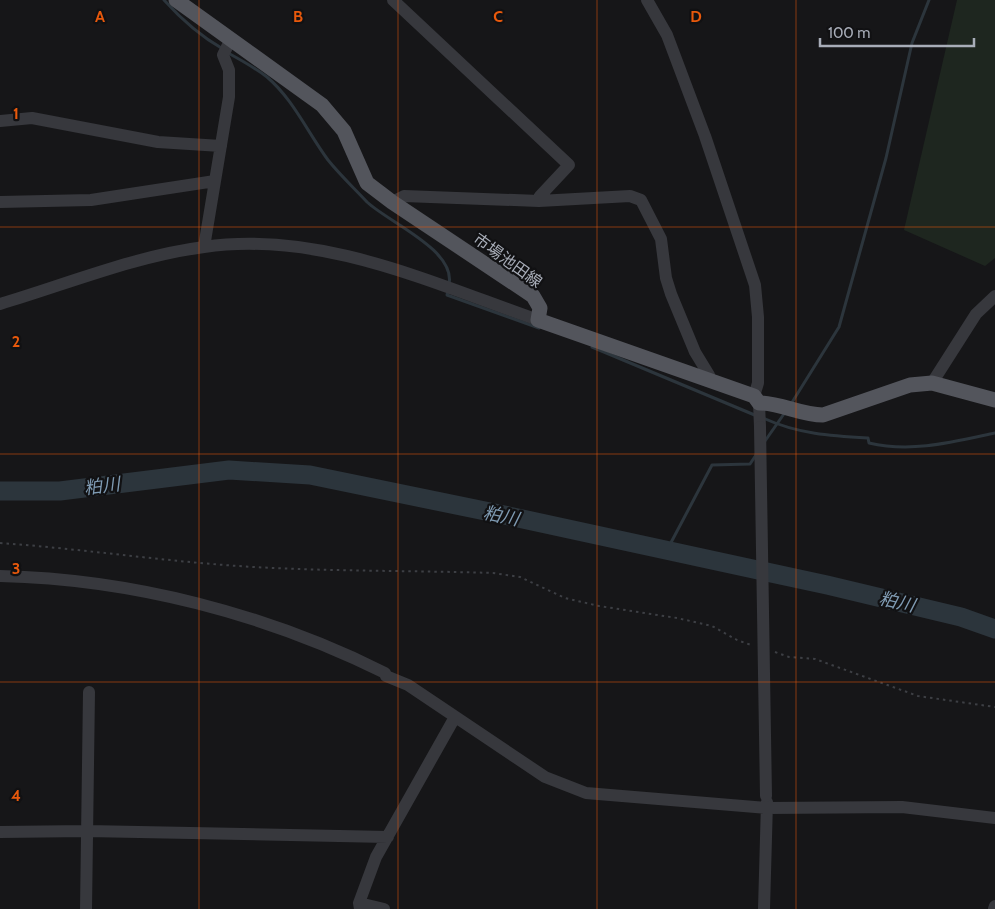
<svg xmlns="http://www.w3.org/2000/svg" width="995" height="909" font-family="Cabin,'Noto Sans JP',sans-serif">
	<rect width="100%" height="100%" fill="#161618"/>
	<!-- green -->
	<path fill="#1e261f" d="M957 0H995V258L985 266 904 230Z"/>
	<g fill="none" stroke-linecap="round" stroke-linejoin="round">
		<!-- stream -->
		<path stroke="#2c353c" stroke-width="3" d="M164 0C182 20 200 36 223 49
			M228 53C241 60 255 68 267 77 293 99 308 133 328 160 340 175 354 188 367 202 388 222 456 250 449 284
			M448 290 447 295 539 328
			M592 347 757 416
			M791 404 839 327 886 158 912 43 929 0
			M763 418C798 434 831 436 868 438L869 443C912 453 953 442 995 433
			M765 441 786 411
			M666 552 712 465 750 464 756 455"/>
		<!-- river -->
		<path stroke="#2c353c" stroke-width="19" d="M0 491H60L229 470 310 475 490 512 827 585 961 617 995 629"/>
		<!-- path -->
		<path stroke="#3d3f44" stroke-width="2" stroke-dasharray="2.5 4" stroke-linecap="butt" d="M0 543C71 548 141 558 212 564 305 572 400 570 493 573L520 577 565 598 599 606 677 618 712 626 737 640 751 645
			M775 652 789 657 815 659 918 696 995 707"/>
		<!-- minor -->
		<path stroke="#37383d" stroke-width="12" d="M393 0 569 165 540 196 539 201
			M647 0 667 35 705 136 755 285 758 317V383L754 396
			M0 121 32 118 158 142 221 146
			M0 202 91 200 215 181
			M392 202 404 196 539 201 630 196 641 200 661 239 666 278 671 294 695 352 709 375 710 380
			M204 247 229 97V70L223 55 231 39
			M0 304C67 284 135 256 204 247 320 230 432 283 538 320
			M932 383 976 314 995 296
			M759 403 760 427
			M0 576C132 579 267 614 385 673L386 676 408 685 545 777 586 793 767 808 902 807 995 818
			M0 832 87 831 388 837
			M359 903 384 909
			M86 909 89 692
			M360 909 359 903 376 857 455 717
			M764 909 767 802
			M994 909 995 906"/>
		<!-- major -->
		<path stroke="#53555c" stroke-width="15" d="M176 0 322 105 344 131 367 183 392 202 533 296 540 308 538 320 754 396 759 403C781 403 801 415 823 415L910 385 932 383 995 400"/>
		<!-- minor-bridge -->
		<path stroke="#37383d" stroke-width="12" d="M760 427 766 796"/>
	</g>
	<!-- grid -->
	<path fill="none" stroke="#e8590c" stroke-width="1" stroke-opacity="0.55" d="M199 0V909M398 0V909M597 0V909M796 0V909M0 227H995M0 454H995M0 682H995"/>
	<g text-anchor="middle" stroke-width="4.5" stroke-linejoin="round" paint-order="stroke">
		<!-- street labels -->
		<g font-size="16" fill="#a8adb8" stroke="#111113">
			<text transform="translate(508 260) rotate(36)" y="6">市場池田線</text>
		</g>
		<!-- water labels -->
		<g font-size="18" font-style="italic" fill="#7f9bb3" stroke="#111113">
			<text transform="translate(102 486) rotate(-7)" y="6">粕川</text>
			<text transform="translate(501 516) rotate(12)" y="6">粕川</text>
			<text transform="translate(897 602) rotate(13)" y="6">粕川</text>
		</g>
	</g>
	<g font-size="16" text-anchor="middle" font-weight="bold" fill="#e8590c" stroke="#111113" stroke-width="4.5" stroke-linejoin="round" paint-order="stroke">
		<text x="100" y="22">A</text>
		<text x="298" y="22">B</text>
		<text x="498" y="22">C</text>
		<text x="696" y="22">D</text>
		<text x="16" y="119">1</text>
		<text x="16" y="347">2</text>
		<text x="16" y="574">3</text>
		<text x="16" y="801">4</text>
	</g>
	<!-- scale -->
	<path d="M820 38v8h154v-8" fill="none" stroke="#a8adb8" stroke-width="2.5"/>
	<text x="828" y="38" font-size="15" fill="#a8adb8" stroke="#111113" stroke-width="4" paint-order="stroke">100 m</text>
</svg>
